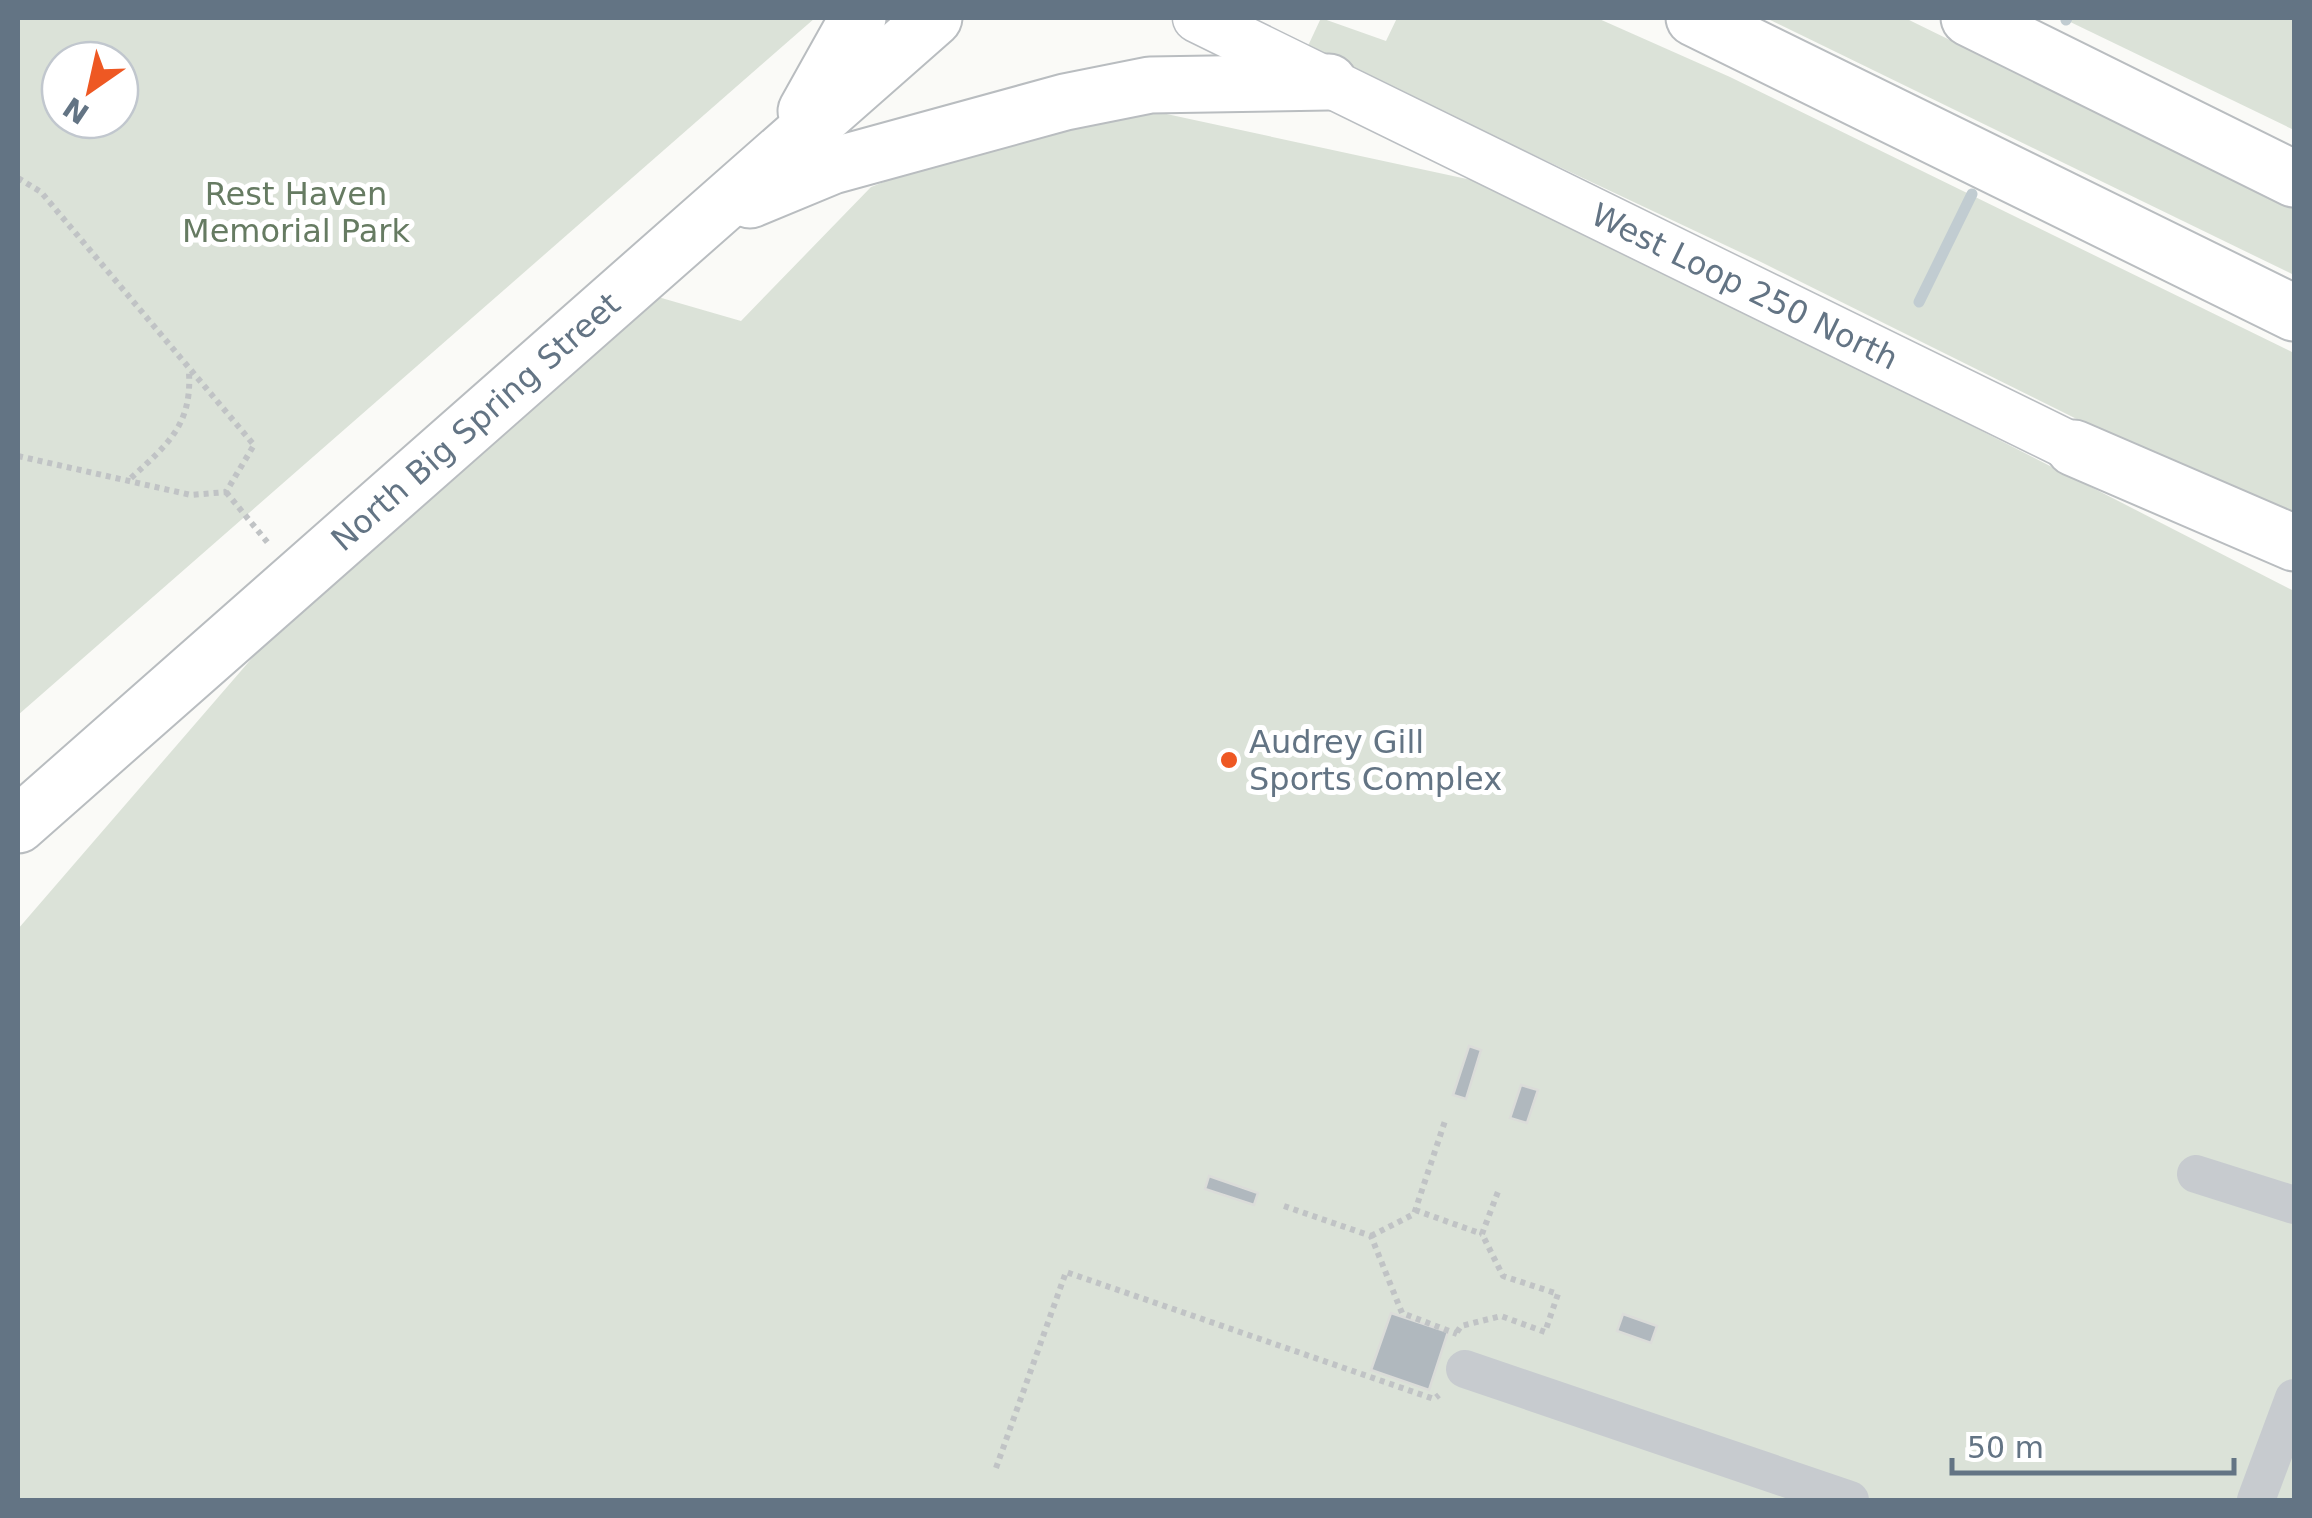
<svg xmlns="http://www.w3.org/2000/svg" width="2312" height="1518" font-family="'DejaVu Sans',sans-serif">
	<rect width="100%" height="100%" fill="#fafaf7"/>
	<!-- green -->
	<path fill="#dbe2d8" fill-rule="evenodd" d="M18 18H815L18 715ZM60 60H120V120H60Z
		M1321 18 1386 41 1397 18H1597L1730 77 2294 353V527L1761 262 1307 48Z
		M1766 18H1905L2294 209V275Z
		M2062 18H2294V130Z
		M1097 99 1527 192 1513 191 2294 591V1500H18V929L398 489 627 288 741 321 871 187Z"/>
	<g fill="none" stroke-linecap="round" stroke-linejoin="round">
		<!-- stream -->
		<path stroke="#c1ccd1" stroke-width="11" d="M2066 20 2067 18
			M1919 302 1972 194"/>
	</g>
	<!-- building -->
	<path fill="#b0b8be" stroke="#dbdcd9" stroke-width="2.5" d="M1469 1046 1481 1050 1466 1099 1453 1095Z
		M1521 1085 1538 1090 1527 1123 1510 1118Z
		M1209 1176 1258 1193 1254 1205 1205 1189Z
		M1391 1313 1448 1332 1429 1390 1371 1370Z
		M1623 1314 1657 1326 1651 1343 1617 1331Z"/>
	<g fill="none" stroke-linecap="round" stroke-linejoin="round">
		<!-- major casing -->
		<g stroke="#babec2" stroke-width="51">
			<g id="major">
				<path id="s1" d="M1197 18 2109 465"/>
			</g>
		</g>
		<!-- highway casing -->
		<g stroke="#b9bdc0" stroke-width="59">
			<g id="highway">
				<path d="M1694 18 2294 313"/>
				<path d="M1969 18 2294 179"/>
				<path d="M806 111 858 18"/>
				<path d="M750 200 832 166 1065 102 1150 85 1329 82"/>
				<path d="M2074 448 2294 543"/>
				<path id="s2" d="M18 825 934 18"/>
			</g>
		</g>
		<!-- path -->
		<path stroke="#c0c3c5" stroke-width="6" stroke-dasharray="5 5" stroke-linecap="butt" d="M18 178 41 192 254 445 226 492
			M18 456 191 495 226 492
			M131 478C167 445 192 425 189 373
			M226 492 268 543
			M1284 1206 1371 1236 1402 1313 1457 1334
			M1415 1210 1482 1234
			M1371 1236 1414 1214 1445 1121
			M1457 1332 1461 1326 1501 1316 1545 1332 1558 1294 1503 1276 1482 1234 1499 1189
			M996 1468 1066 1272 1434 1399 1439 1395"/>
		<!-- minor -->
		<path stroke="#c7cbcf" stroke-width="38" d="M2196 1174 2294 1205
			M1465 1369 1850 1500
			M2256 1500 2294 1398"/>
		<!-- major -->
		<use href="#major" stroke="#fff" stroke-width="48"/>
		<!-- highway -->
		<use href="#highway" stroke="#fff" stroke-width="55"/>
	</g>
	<!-- markers -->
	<circle fill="#ee5823" stroke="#fff" stroke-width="4" cx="1229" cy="760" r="10"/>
	<g text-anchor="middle" stroke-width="10" stroke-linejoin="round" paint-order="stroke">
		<!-- park labels -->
		<g font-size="32" fill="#667b62" stroke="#fff">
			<text x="296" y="205">Rest Haven<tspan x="296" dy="37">Memorial Park</tspan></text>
		</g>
		<!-- street labels -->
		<g font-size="32" fill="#637484" stroke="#fff">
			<text dy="11" stroke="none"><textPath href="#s1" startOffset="610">West Loop 250 North</textPath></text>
			<text dy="11" stroke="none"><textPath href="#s2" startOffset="610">North Big Spring Street</textPath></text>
		</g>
		<!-- poi labels -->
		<g font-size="32" fill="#637484" stroke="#fff" text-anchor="start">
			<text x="1249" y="753">Audrey Gill<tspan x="1249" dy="37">Sports Complex</tspan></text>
		</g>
	</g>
	<!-- border -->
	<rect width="2312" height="1518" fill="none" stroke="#637484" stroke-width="40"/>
	<!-- north arrow -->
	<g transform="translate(90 90) rotate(214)"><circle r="48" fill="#ffffff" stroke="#c1c7ce" stroke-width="2.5"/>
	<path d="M0-8L18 38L0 25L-18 38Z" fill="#ee5823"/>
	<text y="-15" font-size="28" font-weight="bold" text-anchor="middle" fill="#637484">N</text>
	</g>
	<!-- scale -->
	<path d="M1952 1458v15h282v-15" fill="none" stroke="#637484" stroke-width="5"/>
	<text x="1967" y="1458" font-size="30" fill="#637484" stroke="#ffffff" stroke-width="8" paint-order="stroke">50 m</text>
</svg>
